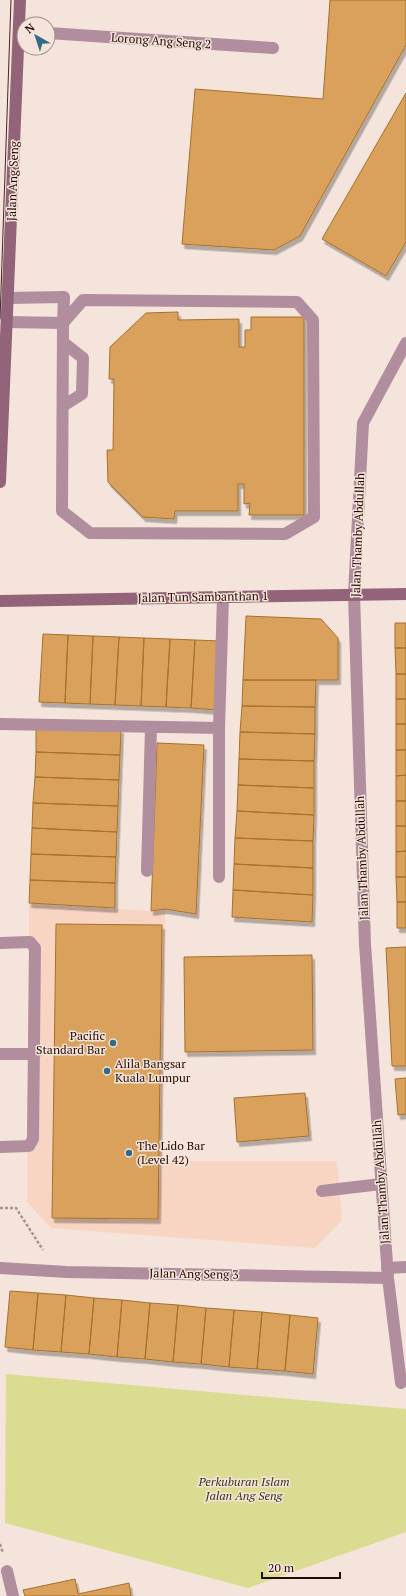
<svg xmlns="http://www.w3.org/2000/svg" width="406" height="1596" font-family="'PT Serif',serif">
	<defs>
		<filter id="shadow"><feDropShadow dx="2.5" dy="4.5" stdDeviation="0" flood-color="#0004"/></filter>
	</defs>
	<rect width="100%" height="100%" fill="#f4e4db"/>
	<!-- built -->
	<path fill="#f8d5c2" d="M29 903 151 911 165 909 163 1161H337L342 1220 315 1248 51 1228 27 1202Z"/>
	<!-- green -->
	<path fill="#dadd91" d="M6 1374 406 1409V1532L248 1588 5 1523Z"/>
	<!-- building -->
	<path fill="#d9a15c" stroke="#a6712a" filter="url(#shadow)" d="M330 0H406V45L300 236 274 250 182 244 195 89 323 99Z
		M406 93V242L386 276 322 239Z
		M178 312V320L239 319V347H245V330H251V317H304V515H249L250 503 244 504V484H238V511H175L174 519 143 517 108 482 107 450H113L114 379H109L110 347 146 313Z
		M246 616 321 619 338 638V680H243Z
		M395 623H406V648H395Z
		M43 634 68 635 65 703 39 702Z
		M68 635 93 636 90 704 65 703Z
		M93 636 119 637 115 705 90 704Z
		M119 637 144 638 141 706 115 705Z
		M144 638 170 639 166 707 141 706Z
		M170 639 195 640 191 708 166 707Z
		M195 640 220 641 217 710 191 708Z
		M395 648H406V674H396Z
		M396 674H406V699H396Z
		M243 680H316L315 707 242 706Z
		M396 699H406V724H396Z
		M242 706 315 707V734L240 732Z
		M396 724H406V750H396Z
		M36 726 121 729 120 755 36 752Z
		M240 732 315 734 314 761 239 759Z
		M157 743 204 745 196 914 165 909 151 911Z
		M396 750H406V775L396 776Z
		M36 752 120 755 119 780 35 777Z
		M239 759 314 761V788L238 785Z
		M406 775V801H396V776Z
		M35 777 119 780 118 806 33 803Z
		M238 785 314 788V815L237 811Z
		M396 801H406V826H396Z
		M33 803 118 806 117 832 32 828Z
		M237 811 314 815 313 841 235 838Z
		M396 826H406V851L396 852Z
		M32 828 117 832 116 857 31 854Z
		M235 838 313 841V868L234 864Z
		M406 851V877H396V852Z
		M31 854 116 857 115 883 30 880Z
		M234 864 313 868V895L233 890Z
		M396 877H406V902H397Z
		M30 880 115 883V908L29 903Z
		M233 890 313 895 312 922 232 917Z
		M397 902H406V928H397Z
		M56 924 162 925 158 1219 52 1218Z
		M406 947V1066H392L386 948Z
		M312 955 313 1050 185 1052 184 957Z
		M406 1078V1114L398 1115 395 1079Z
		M305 1093 309 1136 237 1142 234 1098Z
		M10 1291 38 1293 33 1350 5 1347Z
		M38 1293 66 1295 61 1352 33 1350Z
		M66 1295 94 1298 89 1354 61 1352Z
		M94 1298 122 1300 117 1357 89 1354Z
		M122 1300 150 1303 145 1359 117 1357Z
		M150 1303 178 1305 173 1362 145 1359Z
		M178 1305 206 1308 201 1364 173 1362Z
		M206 1308 234 1310 229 1367 201 1364Z
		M234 1310 262 1312 257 1369 229 1367Z
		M262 1312 290 1315 285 1371 257 1369Z
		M290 1315 318 1318 313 1374 285 1371Z
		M75 1579 78 1594 129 1583 131 1596H25L23 1590Z"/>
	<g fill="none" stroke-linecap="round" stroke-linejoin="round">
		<!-- path -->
		<path stroke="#a8948b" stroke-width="2.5" stroke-dasharray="3 2" stroke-linecap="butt" d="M0 1208H16L43 1250
			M0 1544 3 1553"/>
		<!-- lane -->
		<path stroke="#b08e9d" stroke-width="12" d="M8 298 64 297 63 323 62 511 90 533 285 534 314 517 313 320 297 302 83 300 63 323
			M7 322 63 323
			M63 406 82 394 83 358 64 343
			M0 943 30 942 35 948 33 1139 29 1146 0 1147
			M0 1054H35
			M322 1191 381 1184
			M387 1268 406 1267"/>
		<!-- street -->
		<path stroke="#b08e9d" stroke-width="12" d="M48 33 273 48
			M0 724 219 728
			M147 871 151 728
			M219 877V728L223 597
			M0 1268 67 1272 388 1278
			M401 1383 388 1278 365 944 354 594 363 423 406 343
			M7 1571 13 1596"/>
		<!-- secondary -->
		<path stroke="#936379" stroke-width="12" d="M0 482 20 0
			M0 601 406 594"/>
		<!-- tram -->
		<path stroke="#432920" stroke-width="1" d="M0 319 11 0"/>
	</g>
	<!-- markers -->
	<g fill="#336b85" stroke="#f4e4db" stroke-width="1.5">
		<circle cx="113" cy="1043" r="4"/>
		<circle cx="107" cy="1071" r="4"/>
		<circle cx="129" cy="1153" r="4"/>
	</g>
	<g text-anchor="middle" stroke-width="3" stroke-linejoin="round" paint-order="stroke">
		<!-- street labels -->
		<g font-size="12" fill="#250a00" stroke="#f4e4db">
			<text transform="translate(161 41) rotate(4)" y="4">Lorong Ang Seng 2</text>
			<text transform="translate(13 181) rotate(-88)" y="4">Jalan Ang Seng</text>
			<text transform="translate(358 535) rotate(-88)" y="4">Jalan Thamby Abdullah</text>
			<text transform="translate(203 597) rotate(-1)" y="4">Jalan Tun Sambanthan 1</text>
			<text transform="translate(362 858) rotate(-92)" y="4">Jalan Thamby Abdullah</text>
			<text transform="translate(381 1182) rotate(-94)" y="4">Jalan Thamby Abdullah</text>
			<text transform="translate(194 1274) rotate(1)" y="4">Jalan Ang Seng 3</text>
		</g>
		<!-- poi labels -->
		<g font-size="12" fill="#250a00" stroke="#f4e4db" text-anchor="start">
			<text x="105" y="1040" text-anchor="end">Pacific<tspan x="105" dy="14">Standard Bar</tspan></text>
			<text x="115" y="1068">Alila Bangsar<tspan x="115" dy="14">Kuala Lumpur</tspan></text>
			<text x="137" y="1150">The Lido Bar<tspan x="137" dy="14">(Level 42)</tspan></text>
		</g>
		<!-- park labels -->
		<g font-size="12" font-style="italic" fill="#353614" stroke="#f4e4db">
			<text x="244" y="1486">Perkuburan Islam<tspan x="244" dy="14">Jalan Ang Seng</tspan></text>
		</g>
	</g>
	<!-- north arrow -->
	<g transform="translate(36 36) rotate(321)"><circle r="19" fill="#f4e4db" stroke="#a18d83"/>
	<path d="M0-3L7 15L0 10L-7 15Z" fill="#336b85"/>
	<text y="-6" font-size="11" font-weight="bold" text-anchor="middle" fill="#250a00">N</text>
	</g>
	<!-- scale -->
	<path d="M262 1572v6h78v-6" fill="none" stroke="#250a00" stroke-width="2"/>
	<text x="268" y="1572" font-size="12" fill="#250a00" stroke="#f4e4db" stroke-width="3" paint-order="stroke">20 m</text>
</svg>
